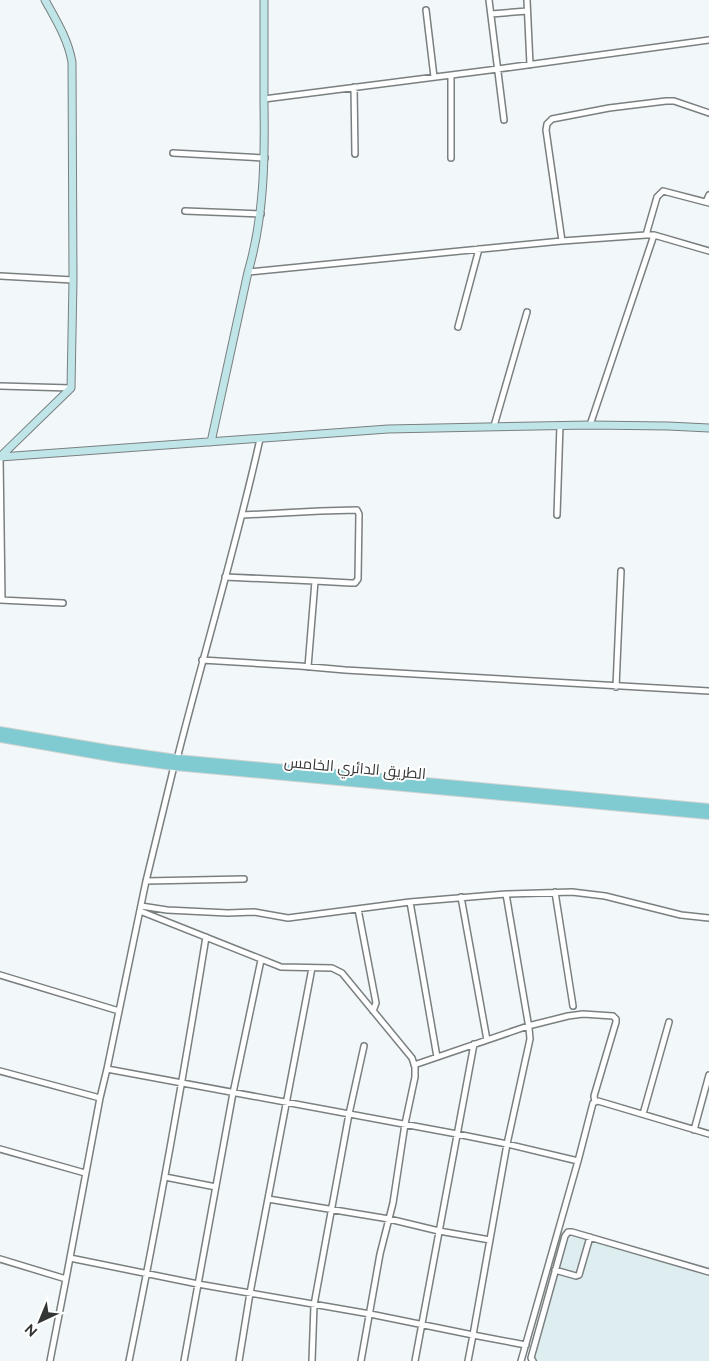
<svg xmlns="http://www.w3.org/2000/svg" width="709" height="1361" font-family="Raleway,Cairo,sans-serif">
	<rect width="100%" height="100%" fill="#f2f8f9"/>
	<!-- built -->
	<path fill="#deedef" d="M569 1235 709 1276V1361H531Z"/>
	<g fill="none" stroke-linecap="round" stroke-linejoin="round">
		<!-- street casing -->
		<g stroke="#7a7f80" stroke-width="8">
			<path id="street" d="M489 0 504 120
				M527 0 530 65
				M426 10 434 77
				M491 14 527 11
				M451 75V158
				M354 87 355 154
				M264 99 498 69 709 40
				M173 153 265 158
				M706 202 709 195
				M185 211 261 214
				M646 235 657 197 663 191 709 203
				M562 241 546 130 547 124 552 119 609 108 666 101H674L709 113
				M248 272 562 241 646 235H654L709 251
				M0 276 73 280
				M458 327 479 249
				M0 386 71 388
				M590 425 654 235
				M494 426 527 312
				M0 457 2 600
				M242 515 320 511 357 510 359 514 358 579 355 583H351L315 581
				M557 515 560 425
				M225 577 315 581 308 667
				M0 600 63 603
				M202 660 300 666 345 670 709 691
				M616 687 621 571
				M177 759C204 652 236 547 260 439
				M146 881 244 879
				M555 892 573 1006
				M506 894 529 1028 530 1039 507 1144 473 1335 526 1345
				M461 897 487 1040
				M410 902 437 1057
				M141 906 167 910 228 913 254 912 288 918 410 902 506 894 572 892 605 896 681 915 709 918
				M358 909 376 1003 373 1011
				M140 911 281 967 332 968 342 973 412 1058 415 1067V1077L405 1124 393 1203 380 1254 361 1361
				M0 975 119 1011
				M414 1065 528 1026 568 1016 583 1014 613 1016 616 1019V1022L594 1096 595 1102
				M107 1069 457 1134 507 1144 578 1161
				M0 1071 100 1098
				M643 1114 669 1022
				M694 1130 709 1075
				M0 1149 85 1173
				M165 1177 216 1187
				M268 1199 389 1219 439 1231 490 1240
				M70 1258 198 1284 370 1314 473 1335 468 1361
				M0 1259 66 1279
				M555 1270 576 1276 579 1275 590 1237
				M50 1361 66 1279 100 1098 107 1069 146 881 174 766
				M129 1361C158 1220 183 1079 206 937
				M184 1361 233 1093 261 960
				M239 1361 250 1293 312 968
				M312 1361 314 1305 349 1114 364 1046
				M415 1361 474 1044
				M521 1361 578 1161 593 1103 598 1101 709 1134
				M533 1361 531 1358 565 1236 568 1232H572L709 1272"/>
		</g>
		<!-- secondary casing -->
		<g stroke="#7a7f80" stroke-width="9">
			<path id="secondary" d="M211 442 248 272C264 217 265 161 264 104 264 69 264 35 264 0
				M0 457 388 429 590 425 668 426 709 428
				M0 457 71 388 73 280 72 62C68 39 56 20 45 0"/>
		</g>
		<!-- primary casing -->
		<g stroke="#d2d3d3" stroke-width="10">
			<path id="primary" d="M0 731 107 749 177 759 709 808
				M0 738 116 758 174 766 709 815"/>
		</g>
		<!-- street -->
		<use href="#street" stroke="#fff" stroke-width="5"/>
		<!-- secondary -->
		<use href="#secondary" stroke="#bfe5e8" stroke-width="7"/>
		<!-- primary -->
		<use href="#primary" stroke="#80cbd1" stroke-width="8"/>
	</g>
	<g text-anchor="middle" stroke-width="4" stroke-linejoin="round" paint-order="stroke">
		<!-- street labels -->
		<g font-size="15" fill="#343636" stroke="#fff">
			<text transform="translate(355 768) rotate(5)" y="5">الطريق الدائري الخامس</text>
		</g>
	</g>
	<!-- north arrow -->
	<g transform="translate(40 1321) rotate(224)" stroke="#ffffff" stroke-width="4" paint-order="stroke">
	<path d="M0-4L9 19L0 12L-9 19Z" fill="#343636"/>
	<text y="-8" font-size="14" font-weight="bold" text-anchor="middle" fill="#343636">N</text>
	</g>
</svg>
